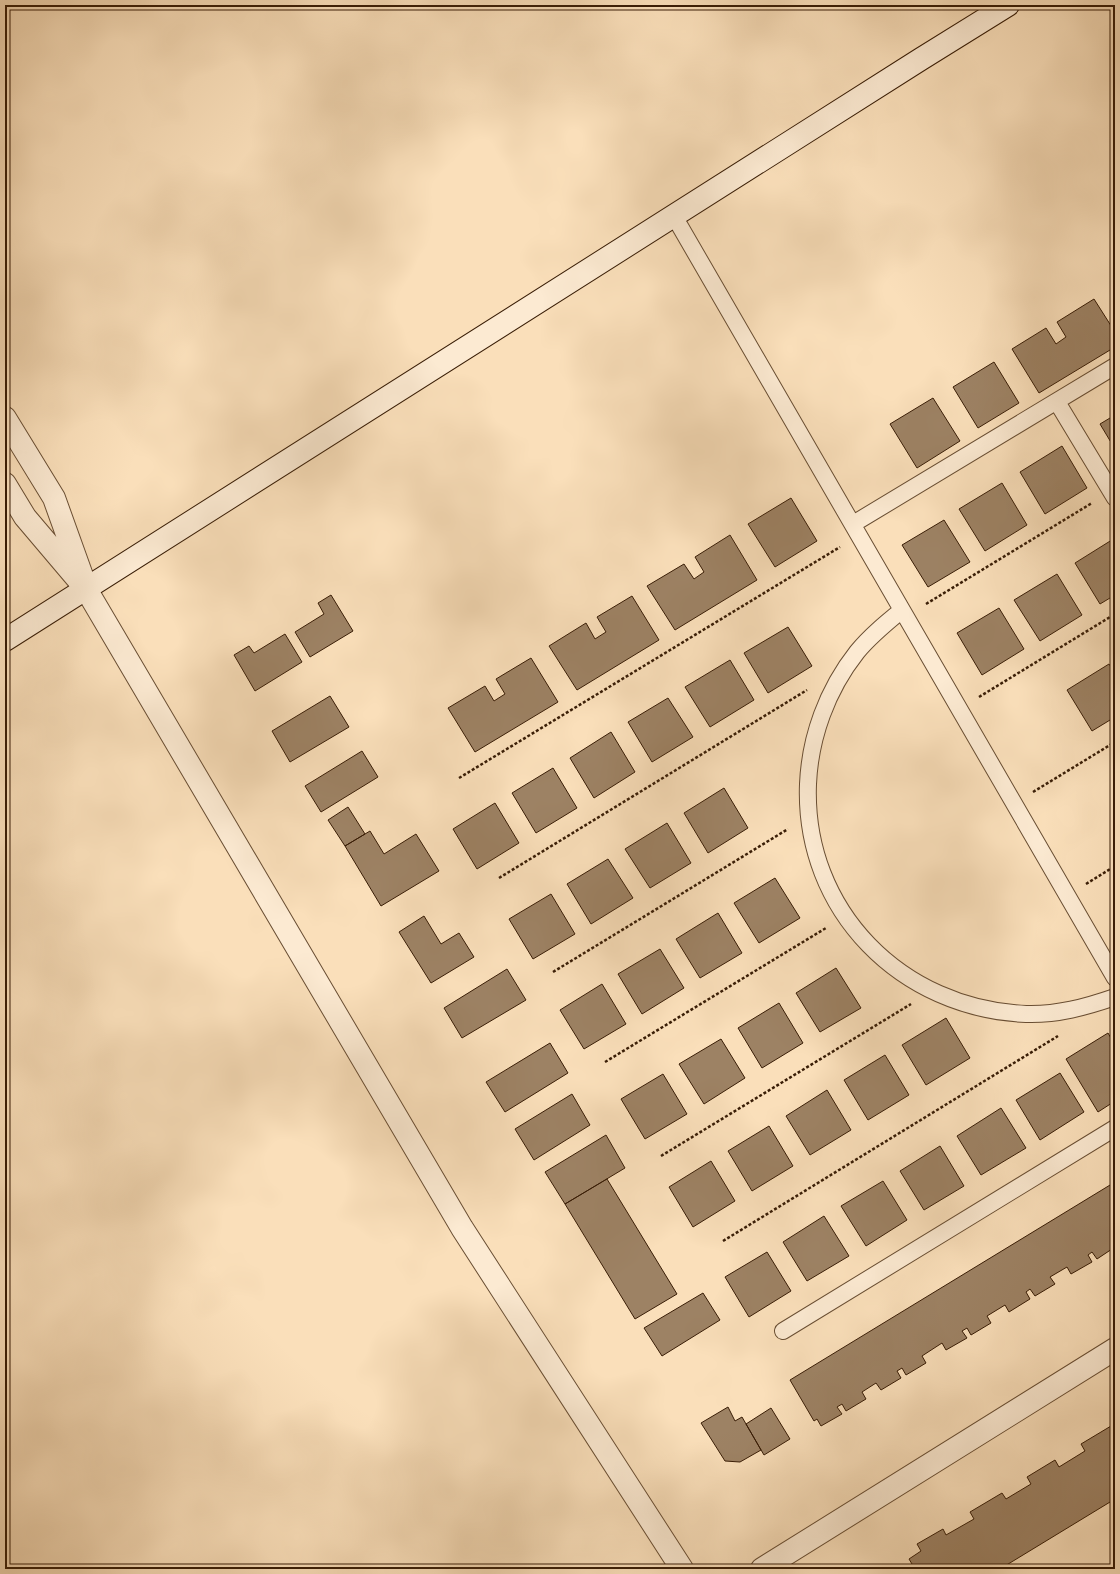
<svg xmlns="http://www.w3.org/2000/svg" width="1120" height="1574" font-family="'IM FELL Double Pica',serif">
	<rect width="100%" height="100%" fill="#fadfba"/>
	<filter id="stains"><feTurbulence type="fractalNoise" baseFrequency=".005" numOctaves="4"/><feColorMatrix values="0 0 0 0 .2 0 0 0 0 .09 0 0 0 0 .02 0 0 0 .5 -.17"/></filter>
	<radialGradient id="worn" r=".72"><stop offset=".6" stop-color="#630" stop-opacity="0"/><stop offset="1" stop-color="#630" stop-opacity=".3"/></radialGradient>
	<!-- building -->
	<path fill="#9d8264" stroke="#391d06" d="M1094 299 1115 332V347L1039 393 1012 349 1046 328 1056 344 1066 337 1057 322Z
		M994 362 1019 403 978 428 953 387Z
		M933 398 960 441 917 468 890 424Z
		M1115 415V449L1100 424Z
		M1062 446 1087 488 1045 514 1020 472Z
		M1002 483 1027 525 985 551 959 509Z
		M791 498 817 541 775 567 748 524Z
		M944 520 970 562 928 587 902 545Z
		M730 535 757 580 675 630 647 586 684 564 694 579 704 572 695 557Z
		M1115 538V595L1100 604 1075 563Z
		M1057 574 1082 615 1040 641 1014 600Z
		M331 595 353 631 310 657 295 632 324 614 318 603Z
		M632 596 659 640 577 690 549 646 586 623 595 639 606 632 597 617Z
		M999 608 1024 649 982 675 957 633Z
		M788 627 812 666 768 693 744 653Z
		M285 634 302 662 255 691 234 655 249 646 254 653Z
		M531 658 558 702 475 752 448 708 485 686 494 701 505 694 496 679Z
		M730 660 754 700 710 727 685 687Z
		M1109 664 1115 673V717L1092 731 1067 690Z
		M330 696 349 727 290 762 272 731Z
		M668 698 693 737 652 762 628 722Z
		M611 732 635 772 594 798 570 758Z
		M362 751 378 777 321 812 305 786Z
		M553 768 577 808 536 833 512 793Z
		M724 788 748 828 708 853 684 813Z
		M495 803 519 843 477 869 453 829Z
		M348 807 365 834 345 846 328 820Z
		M667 823 691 863 650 888 625 849Z
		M370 831 384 854 416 834 439 871 381 906 345 846Z
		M608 859 633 898 591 924 567 884Z
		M775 878 800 918 759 943 734 903Z
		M551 894 575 934 533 959 509 919Z
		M718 913 742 953 700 978 676 939Z
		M424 916 441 944 459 933 474 957 431 983 399 932Z
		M660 949 684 988 642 1014 618 974Z
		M836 968 861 1008 820 1032 796 993Z
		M507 969 526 1000 462 1038 444 1008Z
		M602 984 626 1024 584 1049 560 1010Z
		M779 1003 803 1043 762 1068 738 1028Z
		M946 1018 970 1058 926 1085 902 1045Z
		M1108 1033 1115 1045V1101L1098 1112 1066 1059Z
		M721 1039 745 1078 704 1104 679 1064Z
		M550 1043 568 1073 505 1112 486 1082Z
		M885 1055 909 1095 868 1120 844 1080Z
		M1060 1073 1084 1112 1040 1140 1016 1100Z
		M663 1074 687 1114 645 1139 621 1099Z
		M827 1090 851 1130 810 1155 786 1116Z
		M572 1094 590 1125 534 1160 515 1129Z
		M1001 1108 1026 1148 981 1175 957 1136Z
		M769 1126 793 1166 752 1191 728 1151Z
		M606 1135 625 1168 565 1204 545 1172Z
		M940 1146 964 1186 924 1210 900 1171Z
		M711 1161 735 1201 693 1227 669 1187Z
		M607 1179 677 1294 635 1319 565 1204Z
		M883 1181 907 1220 866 1246 841 1206Z
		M1115 1182V1238L1112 1239 1115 1247 1097 1259 1092 1252 1088 1255 1092 1262 1071 1274 1067 1267 1050 1277 1055 1284 1035 1296 1030 1289 1026 1292 1030 1299 1009 1312 1005 1305 987 1316 991 1323 971 1335 967 1328 962 1331 967 1338 946 1350 942 1343 922 1356 926 1363 906 1375 902 1368 897 1371 901 1378 881 1390 876 1383 862 1392 866 1399 846 1411 842 1404 837 1407 842 1414 821 1426 817 1419 814 1421 790 1380Z
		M824 1216 849 1256 807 1281 783 1242Z
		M767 1252 791 1291 749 1317 725 1277Z
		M703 1293 720 1320 662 1356 644 1328Z
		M728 1407 735 1421 742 1417 761 1450 740 1462 725 1461 701 1423Z
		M771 1408 790 1439 764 1455 746 1424Z
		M1111 1426 1115 1432V1499L1000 1569H915L909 1559 921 1551 917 1544 943 1529 946 1535 974 1519 970 1512 1002 1493 1006 1499 1031 1484 1027 1477 1055 1460 1059 1467 1085 1451 1081 1444Z"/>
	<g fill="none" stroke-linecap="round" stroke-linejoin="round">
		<!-- service casing -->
		<g stroke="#694e33" stroke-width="18">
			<path id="service" d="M674 216 1115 978
				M1057 402 1115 498
				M853 524 1115 366
				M902 610C886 623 870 636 857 652 827 690 810 737 808 784 803 911 902 1009 1026 1014 1057 1015 1086 1007 1115 997
				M783 1331 1115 1128"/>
		</g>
		<!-- tertiary casing -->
		<g stroke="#694e33" stroke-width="24">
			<path id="tertiary" d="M5 418 54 498 82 576
				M5 484 25 517 86 589 462 1228 682 1569
				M762 1569 1115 1349"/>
		</g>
		<!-- secondary casing -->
		<g stroke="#391d06" stroke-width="24">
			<path id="secondary" d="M5 640 921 59 1008 5"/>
		</g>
		<!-- path -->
		<path stroke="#391d06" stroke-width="2.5" stroke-dasharray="3 2" stroke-linecap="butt" d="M926 604 1092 503
			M979 697 1115 614
			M459 778 840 547
			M1033 792 1115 742
			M499 878 807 690
			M1086 884 1115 866
			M553 972 788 829
			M605 1062 826 928
			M661 1156 911 1004
			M723 1241 1058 1036"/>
		<!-- service -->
		<use href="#service" stroke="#fcead2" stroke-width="16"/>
		<!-- tertiary -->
		<use href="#tertiary" stroke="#fcead2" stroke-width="22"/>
		<!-- secondary -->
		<use href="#secondary" stroke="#fcead2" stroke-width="22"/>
	</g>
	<!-- margin -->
	<rect width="1120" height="1574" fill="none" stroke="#fadfba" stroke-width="20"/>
	<rect x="6" y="6" width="1108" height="1562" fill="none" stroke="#391d06" stroke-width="2"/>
	<rect x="10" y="10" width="1100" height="1554" fill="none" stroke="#391d06"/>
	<rect width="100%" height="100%" filter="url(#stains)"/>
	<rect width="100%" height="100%" fill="url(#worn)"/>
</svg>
